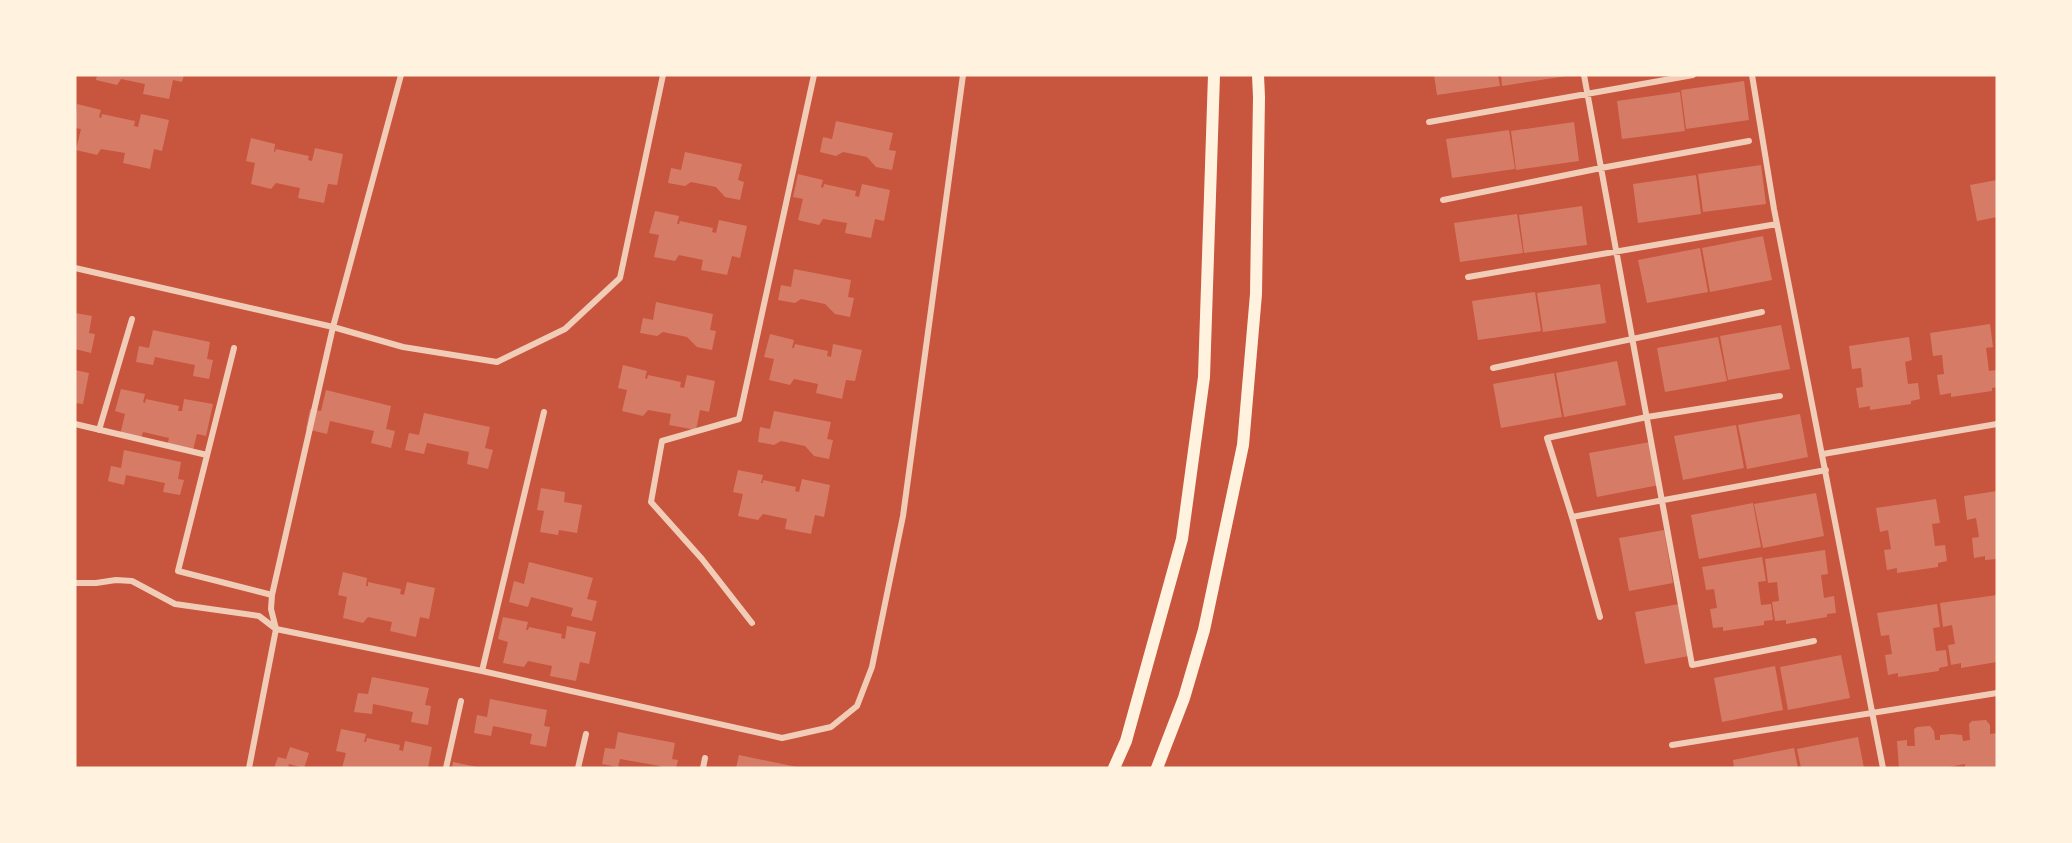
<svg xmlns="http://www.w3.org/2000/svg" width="2072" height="843" font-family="Mulish,sans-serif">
	<rect width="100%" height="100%" fill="#c8553d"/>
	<!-- building -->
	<path fill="#d67c66" d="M97 75H184L182 82 173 80 169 99 143 94 145 84 121 79 117 85 96 80Z
		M1434 75H1498L1500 86 1437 95Z
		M1501 75H1567V76L1502 86Z
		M1744 81 1749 120 1686 129 1681 90Z
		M1680 92 1685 131 1622 139 1617 101Z
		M77 104 101 110 99 117 101 118 102 114 135 121 134 126 138 127 141 114 169 120 162 151 154 149 150 169 123 163 125 153 101 149 97 155 76 150 81 129 75 128Z
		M836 121 893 133 889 150 896 151 892 170 876 167 867 157 843 152 836 156 820 152 823 137 832 139Z
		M1574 122 1579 161 1516 170 1511 131Z
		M1509 130 1515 169 1452 178 1446 139Z
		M251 138 275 144 274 152H275L276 149 309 156 308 160 312 161 315 148 343 154 337 185 328 184 324 203 298 198 300 188 276 183 271 189 251 184 255 163 246 161Z
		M685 152 742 164 738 180 744 182 740 200 725 197 716 187 691 182 685 186 668 183 671 168 681 170Z
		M1761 165 1766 204 1703 212 1698 174Z
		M798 174 823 180 821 187 823 188 824 184 856 191 855 196 859 197 862 184 890 190 884 221 875 219 871 238 845 233 847 223 823 219 819 225 798 220 803 199 793 197Z
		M1696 175 1701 214 1638 223 1633 184Z
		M1997 180V217L1977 221 1970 185Z
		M1582 206 1587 245 1524 253 1519 215Z
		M655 211 679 216 677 224H679L680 221 713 228 712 232 716 233 719 220 747 226 740 258 732 256 727 275 701 270 703 260 679 255 675 261 654 257 659 235 649 233Z
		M1517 214 1523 253 1460 262 1454 223Z
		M1763 236 1772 280 1710 292 1702 248Z
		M1700 248 1708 292 1647 303 1638 260Z
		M794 269 851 280 848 297 854 298 850 317 835 314 825 304 801 299 795 303 778 300 781 285 791 287Z
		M1600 284 1606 323 1543 332 1537 293Z
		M1535 292 1541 331 1478 340 1472 301Z
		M656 302 713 314 710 330 716 331 712 350 697 347 687 337 663 332 657 336 640 333 643 318 653 320Z
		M75 313 92 316 89 333 95 334 91 353 75 349Z
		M1990 324 1993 347 1986 348 1989 371 1997 370V387L1992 388V391L1951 397V393L1940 395 1937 375 1944 374 1942 355 1933 356 1930 333Z
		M1781 325 1790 369 1728 380 1720 336Z
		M153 330 210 342 207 359 213 360 209 379 193 376 195 365 155 357 153 365 136 362 139 346 149 348Z
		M770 334 794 340 792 348H794L795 344 828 351 827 356 831 357 833 344 862 350 855 381 846 380 842 399 816 393 818 384 794 379 790 385 769 380 774 359 764 357Z
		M1718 337 1727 381 1665 392 1657 348Z
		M1909 337 1912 360 1905 362 1908 384 1918 383 1920 399 1911 401V404L1870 410V406L1859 408 1856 388 1863 387 1861 368 1852 369 1849 346Z
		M1617 361 1626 405 1564 417 1556 373Z
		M623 365 647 371 645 378 647 379 648 375 681 382 680 387 684 388 687 375 715 381 709 412 700 410 696 430 669 425 671 414 648 410 643 416 622 411 627 390 618 388Z
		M75 370 89 373 83 404 75 403Z
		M1554 373 1562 417 1501 428 1493 384Z
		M121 389 145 394 143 402 145 403 146 399 179 406 178 411H182L184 399 213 404 206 436 197 434 193 450 167 445 169 438 143 432 141 439 120 435 125 414 115 411Z
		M326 390 391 406 386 429 395 431 391 448 371 443 374 431 330 421 327 434 306 429 310 409 321 411Z
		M774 411 831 422 827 439 833 440 829 459 814 456 805 446 781 441 774 445 758 442 760 427 770 429Z
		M424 413 490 427 485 448 493 450 488 469 467 464 469 452 427 443 424 454 405 450 409 433 419 435Z
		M1800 414 1808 457 1747 469 1738 425Z
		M1736 425 1744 468 1683 480 1674 436Z
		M1650 442 1659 485 1597 497 1589 453Z
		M124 450 181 462 178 479 184 480 180 495 163 492 165 483 126 475 124 485 108 481 111 466 121 468Z
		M738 470 763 475 761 483H763V480L796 487 795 491 799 492 802 479 830 485 824 517 815 515 811 534 785 529 787 519 763 514 758 520 738 516 743 494 733 492Z
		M541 488 565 492 564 502 582 505 577 533 559 530 558 535 540 532 544 511 537 510Z
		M1997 491V559L1985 560V556L1974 558 1972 538 1979 537 1976 518 1967 520 1964 496Z
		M1816 493 1824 536 1763 548 1754 504Z
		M1936 499 1940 523 1932 524 1935 546 1945 545 1947 561 1938 563V567L1897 573V568L1887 570 1884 550 1891 549 1888 530 1880 532 1876 508Z
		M1753 503 1761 547 1699 559 1691 515Z
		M1664 530 1673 583 1629 591 1619 538Z
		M1825 550 1828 574 1821 575 1824 598 1834 596 1836 613 1827 614V617L1786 624V620L1775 621 1772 602 1779 601 1777 582 1768 583 1765 559Z
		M1762 557 1766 581 1758 582 1761 605 1771 604 1773 620 1764 621V625L1723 631V627L1713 628 1710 609 1717 608 1714 589 1706 590 1702 567Z
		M529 562 593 578 587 599 597 601 592 621 571 616 573 608 531 597 528 607 509 602 514 581 524 584Z
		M343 572 367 578 366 586H368V582L401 589 400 594 404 595 407 582 435 588 429 619 420 617 416 637 390 631 392 622 368 617 363 623 343 618 347 597 338 595Z
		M1997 595V662L1961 668V663L1951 665 1948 645 1955 644 1952 625 1943 627 1940 603Z
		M1679 604 1689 656 1645 664 1635 612Z
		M1937 604 1940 627 1933 628 1936 651 1946 650 1948 666 1939 668V671L1898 677V673L1888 675 1885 655 1892 654 1889 635 1881 636 1877 613Z
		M503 617 528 622 526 630H528L529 627 562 634 561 638 565 639 567 626 596 632 589 664 580 662 576 681 550 676 552 666 528 661 524 667 503 663 508 642 498 639Z
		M1841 655 1850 698 1788 710 1780 667Z
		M1775 666 1783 710 1722 722 1714 678Z
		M372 677 429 688 425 705 431 706 428 725 411 722 413 712 373 704 372 714 354 712 358 693 368 694Z
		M490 699 547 710 544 726 550 727 546 747 530 744 532 734 493 726 491 736 474 733 477 715 487 717Z
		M1986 720 1990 725V734L1997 733V768H1965V764L1944 768H1899L1897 741 1907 740V746H1915L1914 729 1917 727 1930 726 1934 731 1935 740H1940V735L1952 734 1962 735 1963 741 1970 740 1969 724 1972 721Z
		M341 729 366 734 364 742H366L367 738 400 745 399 750 403 751 405 741 432 747 428 768H342L346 753 336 751Z
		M618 732 675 743 672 759 678 760 676 768H660V766L620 759 618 767 602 764 605 748 615 749Z
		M1858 737 1864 768H1801L1797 749Z
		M290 747 309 753 304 768 289 764 288 768H274L278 757 286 759Z
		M1794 748 1798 768H1734L1733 760Z
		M739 755 797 767V768H736Z
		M453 762 477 767V768H452Z"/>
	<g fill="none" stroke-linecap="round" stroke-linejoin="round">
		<!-- minor -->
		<path stroke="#f1ccb7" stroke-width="6" d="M1584 75 1692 665 1814 641
			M1752 75 1774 209 1883 768
			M1429 122 1693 75
			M1443 200 1601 168 1749 141
			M75 268 333 327 403 347 497 362 565 329 620 278 663 75
			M1468 277 1777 224
			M234 348 178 571 272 595
			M1493 368 1762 312
			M75 424 207 455
			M99 430 132 319
			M1823 454 1997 424
			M1572 517 1826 470
			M75 583H96L116 580 132 581 175 604 259 616 276 629 482 671 782 738 831 727 857 706 872 667 903 516 963 75
			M1600 617 1572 517 1547 438 1647 417 1780 396
			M752 623 702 559 651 502 662 441 739 419 814 75
			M482 671 544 412
			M1672 745 1997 693
			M249 768 276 629 271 609 272 595 333 327 401 75
			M446 768 461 701
			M578 768 586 734
			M703 768 705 758"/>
		<!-- secondary -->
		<path stroke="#fff3e0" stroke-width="12" d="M1114 768 1126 741 1182 539 1204 377 1214 75
			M1157 768 1184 698 1204 630 1243 445 1256 294 1259 97 1258 75"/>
	</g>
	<!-- border -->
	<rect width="2072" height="843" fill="none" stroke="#fff3e0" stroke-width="153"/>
</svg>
